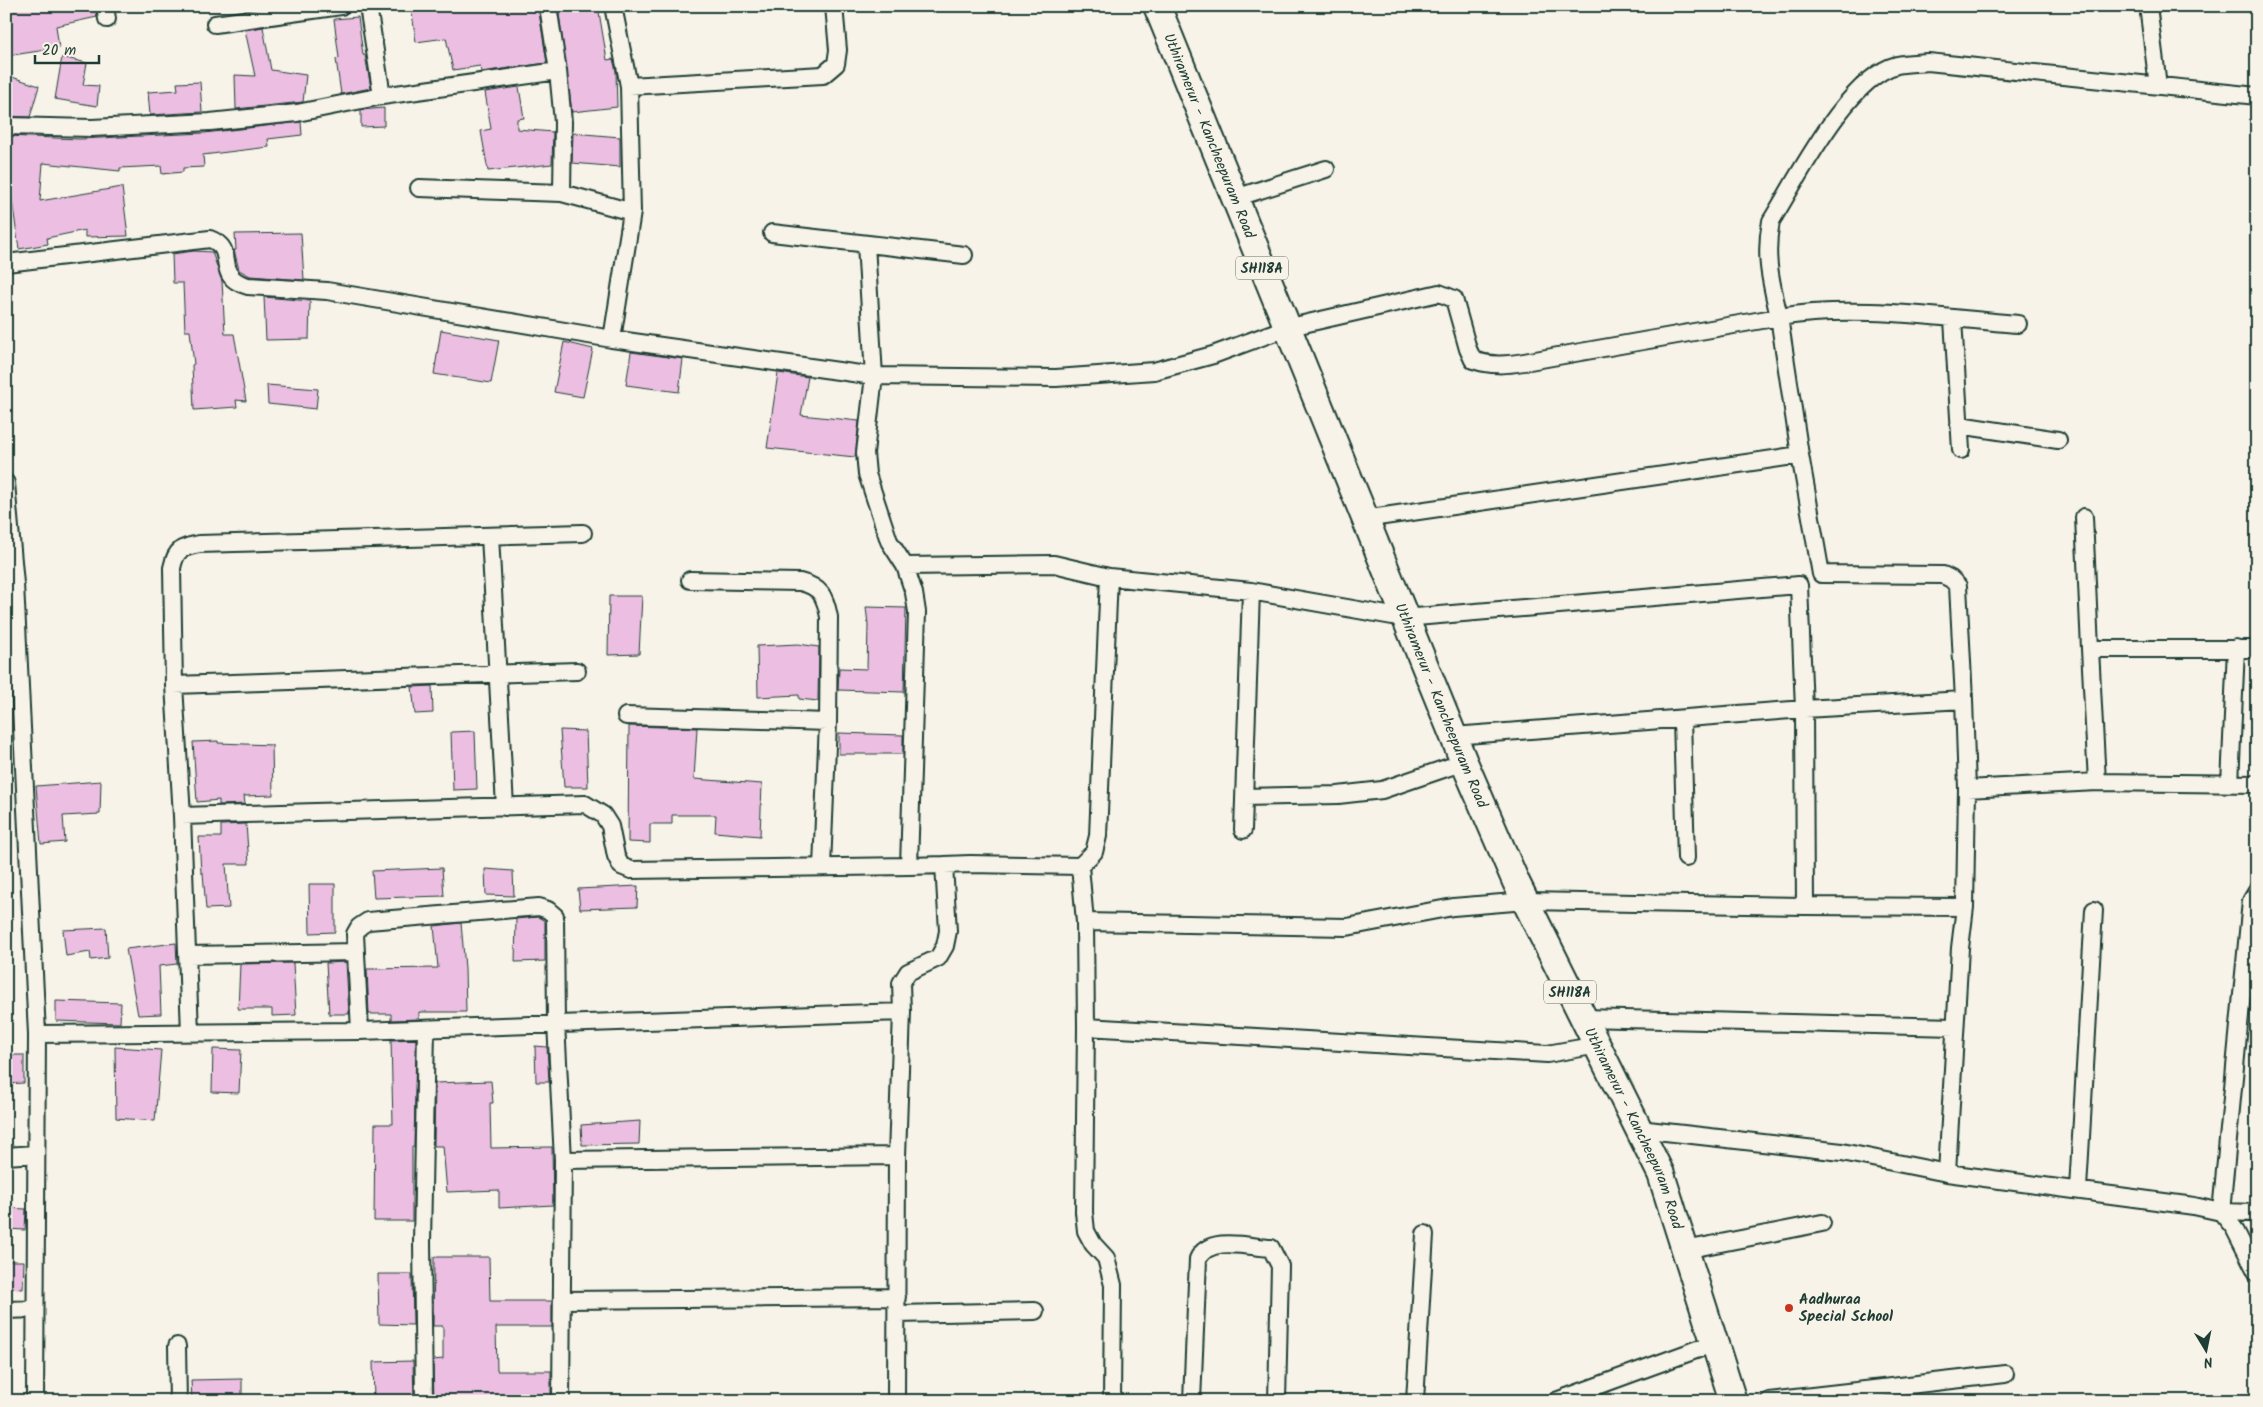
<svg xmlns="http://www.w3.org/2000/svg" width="2263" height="1407" font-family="Kalam,sans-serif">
	<rect width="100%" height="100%" fill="#f7f3e8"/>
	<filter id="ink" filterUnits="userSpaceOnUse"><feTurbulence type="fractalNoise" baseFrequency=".02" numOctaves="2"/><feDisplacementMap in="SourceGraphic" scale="10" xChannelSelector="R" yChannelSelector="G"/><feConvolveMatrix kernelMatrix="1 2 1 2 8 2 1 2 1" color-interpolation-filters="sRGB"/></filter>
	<g filter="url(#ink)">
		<!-- building -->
		<path fill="#ebbee2" stroke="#1f3d34" d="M6 6H95L97 17 56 26 59 48 6 56Z
			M411 6H538L547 63 481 72 480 66 453 70 446 38 416 42Z
			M558 6H598L607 60 613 59 616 71 617 107 572 112Z
			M358 17 363 55H365L371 88 341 94 336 59 339 58 334 19Z
			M263 27 271 70 306 75 303 102 236 109 235 75 255 76 245 30Z
			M62 57 87 63 83 85 99 86 97 106 55 99Z
			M6 75 39 86 30 117 6 116Z
			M200 82 202 112 150 115 148 92 178 90 177 83Z
			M519 87 524 118 517 119V129L553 132 552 164 488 171 481 131 491 129 485 92Z
			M384 108V126L361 127V110Z
			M301 122 302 135 268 139 269 147 203 155 204 167 183 168V172L162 174 161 166 120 168V171L43 163 40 201 122 187 128 236 85 237V230L47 238 48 244 19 249 8 172H6V136L80 139 120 137 204 133Z
			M573 133 620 137V167L572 163Z
			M301 233 304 280 250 276 239 270 234 250H236L235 234Z
			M194 251 212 252 222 281 225 334H234L246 401 236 400 237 407 194 410 192 365 194 364 190 331H185L183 283H173L172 254Z
			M264 297 310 301 309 339 266 340Z
			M441 330 499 340 491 383 434 374Z
			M564 342 593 349 583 397 554 392Z
			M631 352 683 359 679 392 626 385Z
			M778 373 808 377 801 415 859 421 855 457 767 448Z
			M267 385 318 389 316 409 268 404Z
			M609 596H642L639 654 608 655Z
			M866 607 906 608 904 692 838 690 839 668 867 669 868 625Z
			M798 644 819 647 818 701 799 699V695L758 697 757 646Z
			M432 686 433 713 415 714 412 687Z
			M629 726 697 728 694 779 762 784 760 836 715 832 716 815H672V824H650V843L628 842Z
			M560 730 586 731 588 787H564Z
			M475 731 477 789 453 790 451 732Z
			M839 733 903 735V754H839Z
			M218 741V743L272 745 273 795 244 796 245 804 219 805V800L197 802 193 742Z
			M101 781 100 814 63 816 65 842 41 844 36 786Z
			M246 824 249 864H226L229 908 206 909 203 873H201L199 837H221V825Z
			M442 868 444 896 374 898 372 871Z
			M485 869 513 871 514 896 486 895Z
			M309 884H335V932L310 933Z
			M638 886 637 907 580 909 578 889Z
			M538 917 545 921V961L515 962 516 919Z
			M461 923 465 968 466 1012H419V1019L391 1020V1014H369L367 969 438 968 434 926Z
			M106 928 108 958 91 960 90 952 66 956 63 930Z
			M176 943 177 964 159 966 161 1014 138 1015 126 949Z
			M346 962 349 1014H329L326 963Z
			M293 963 296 1015 272 1016V1009H238L240 964Z
			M56 1001 121 1003 120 1023 56 1021Z
			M416 1039 414 1147H412V1221H374L375 1124H393L391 1040Z
			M535 1046 547 1047 549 1082H536Z
			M115 1047 161 1050 155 1121 116 1118Z
			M213 1049 241 1050 239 1093 212 1092Z
			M6 1055H24V1083L6 1084Z
			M491 1081 493 1103H490L491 1148 552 1147 553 1205 499 1208V1190L447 1192 443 1146H434L435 1083Z
			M640 1121 639 1144 582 1145 581 1125Z
			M6 1208 26 1209 25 1230 6 1229Z
			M434 1257H489L490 1301H552V1327H496L497 1371H551V1401H434L433 1360 443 1359V1326H433Z
			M6 1261H24L23 1289 6 1288Z
			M378 1274H412L413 1325 379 1324Z
			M413 1361 414 1401H374L373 1362Z
			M242 1379V1401H192L191 1380Z"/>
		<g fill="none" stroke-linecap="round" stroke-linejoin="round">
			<!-- minor casing -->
			<g stroke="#1f3d34" stroke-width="20">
				<path id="minor" d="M105 6 107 19
					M368 6 382 96
					M548 6 558 71
					M2148 6 2158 86
					M215 24 341 6
					M629 86 823 75 836 64 838 50 834 6
					M6 126 92 128 210 122 297 113 382 96 558 71 563 122 562 193 632 212 629 86 613 6
					M419 188 562 193
					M1235 198 1326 169
					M772 233 964 255
					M6 263 210 239C239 250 212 277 248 286L327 291 612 339 874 376 866 244
					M1953 319 1961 450
					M612 339 632 212
					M1959 425 2058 440
					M1800 455 1779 317C1856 304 1940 318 2018 324
					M6 483 15 584 37 1034 35 1401
					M2084 517 2090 649
					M1364 519 1800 455 1821 574 1943 575 1951 579 1958 586 1964 700
					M490 536 505 807
					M905 566 1054 564 1109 577 1251 591 1404 618 1799 585 1804 709 1805 906 1965 907
					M690 580 800 582C821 587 825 596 829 617L828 722 822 867
					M174 685 577 671
					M626 716 828 722
					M1682 719 1686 858
					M1453 736 1804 709 1964 700 1967 789 2097 782 2090 649H2257
					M2097 782 2257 784
					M2230 784 2236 648
					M1244 797 1338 795 1382 790 1464 762
					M182 816 585 804 603 815 610 826 616 856 621 866 631 870 909 866 917 612 914 593 905 566 889 541 867 474 865 453 874 376 1056 378 1154 371 1213 355 1286 328 1439 293 1454 299 1468 349 1473 360C1491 366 1506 365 1524 362L1779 317C1771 281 1764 258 1771 221 1798 178 1847 78 1897 65 1907 63 1918 63 1928 62L2257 96
					M1243 830 1251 591
					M944 865 970 864 1080 866 1094 852 1098 836 1109 577
					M1080 866 1085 922 1347 927 1453 907 1526 901 1805 906
					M2257 891 2251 901 2221 1212 2257 1213
					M1085 922 1086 1027 1547 1054 1598 1045
					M187 955 355 952
					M1583 1018 1955 1027
					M1086 1027 1084 1212 1086 1231 1093 1244 1106 1258 1113 1285 1112 1401
					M360 1031 355 934 359 927 368 921 539 907 548 910 555 916 556 1023 563 1160 561 1401
					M190 1033 182 816 174 685 172 568C176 549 181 548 199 544L583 533
					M37 1034 360 1031 902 1012
					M1639 1129 1842 1152 1947 1173 2194 1206 2221 1212 2234 1228 2257 1273
					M6 1156 35 1154
					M563 1160 897 1156
					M1947 1173 1960 948 1965 907 1967 789
					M2078 1189 2094 910
					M1685 1250 1822 1223
					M563 1300 897 1297
					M6 1310 35 1309
					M897 1314 1035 1311
					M177 1346 178 1401
					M424 1401 422 1242 426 1029
					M896 1401 897 1156 902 1012 901 983 908 972 938 958 945 946 948 931 944 865 909 866
					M1192 1401 1198 1259C1209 1235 1249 1247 1271 1248L1280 1266 1277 1401
					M1415 1401 1425 1234
					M1556 1401 1715 1343
					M1769 1401 2005 1374"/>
			</g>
			<!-- primary casing -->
			<g stroke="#1f3d34" stroke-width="30">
				<g id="primary">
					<path id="s1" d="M1157 6 1464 762 1516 882 1661 1174 1733 1401"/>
				</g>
			</g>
			<!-- minor -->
			<use href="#minor" stroke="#f7f3e8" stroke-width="16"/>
			<!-- primary -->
			<use href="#primary" stroke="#f7f3e8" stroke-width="26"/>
		</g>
	</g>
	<!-- markers -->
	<circle fill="#c8321e" stroke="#f7f3e8" stroke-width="2" cx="1789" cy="1308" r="5"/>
	<g text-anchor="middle" stroke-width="4" stroke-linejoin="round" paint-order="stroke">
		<!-- shield labels -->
		<g fill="#f7f3e8" stroke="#60746a" stroke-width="1">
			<rect x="1236" y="256.5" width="52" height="23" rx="4"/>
			<rect x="1544" y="980.5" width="52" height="23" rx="4"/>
		</g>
		<g font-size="14" font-weight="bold" fill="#1f3d34">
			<text x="1262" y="273">SH118A</text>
			<text x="1570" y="997">SH118A</text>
		</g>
		<!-- street labels -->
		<g font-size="15" fill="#1f3d34" stroke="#f7f3e8">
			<text dy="5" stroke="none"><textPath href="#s1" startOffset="140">Uthiramerur - Kancheepuram Road</textPath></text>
			<text dy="5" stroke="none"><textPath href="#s1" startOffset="755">Uthiramerur - Kancheepuram Road</textPath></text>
			<text dy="5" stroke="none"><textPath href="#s1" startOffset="1220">Uthiramerur - Kancheepuram Road</textPath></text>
		</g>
		<!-- poi labels -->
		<g font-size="15" font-weight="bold" fill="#1f3d34" stroke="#f7f3e8" text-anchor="start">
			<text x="1799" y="1304">Aadhuraa<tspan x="1799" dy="17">Special School</tspan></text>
		</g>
	</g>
	<!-- margin -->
	<rect width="2263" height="1407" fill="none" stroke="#f7f3e8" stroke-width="25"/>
	<rect x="12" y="12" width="2238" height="1382" fill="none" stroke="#1f3d34" stroke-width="2" filter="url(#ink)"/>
	<!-- north arrow -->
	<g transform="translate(2206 1350) rotate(170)" stroke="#f7f3e8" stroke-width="4" paint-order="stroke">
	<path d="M0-4L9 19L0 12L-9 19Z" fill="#1f3d34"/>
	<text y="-8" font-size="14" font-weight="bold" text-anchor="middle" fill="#1f3d34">N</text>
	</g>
	<!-- scale -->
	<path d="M35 55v8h64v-8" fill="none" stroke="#1f3d34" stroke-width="2.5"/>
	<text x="42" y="55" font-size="15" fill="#1f3d34" stroke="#f7f3e8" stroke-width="4" paint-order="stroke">20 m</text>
</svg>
